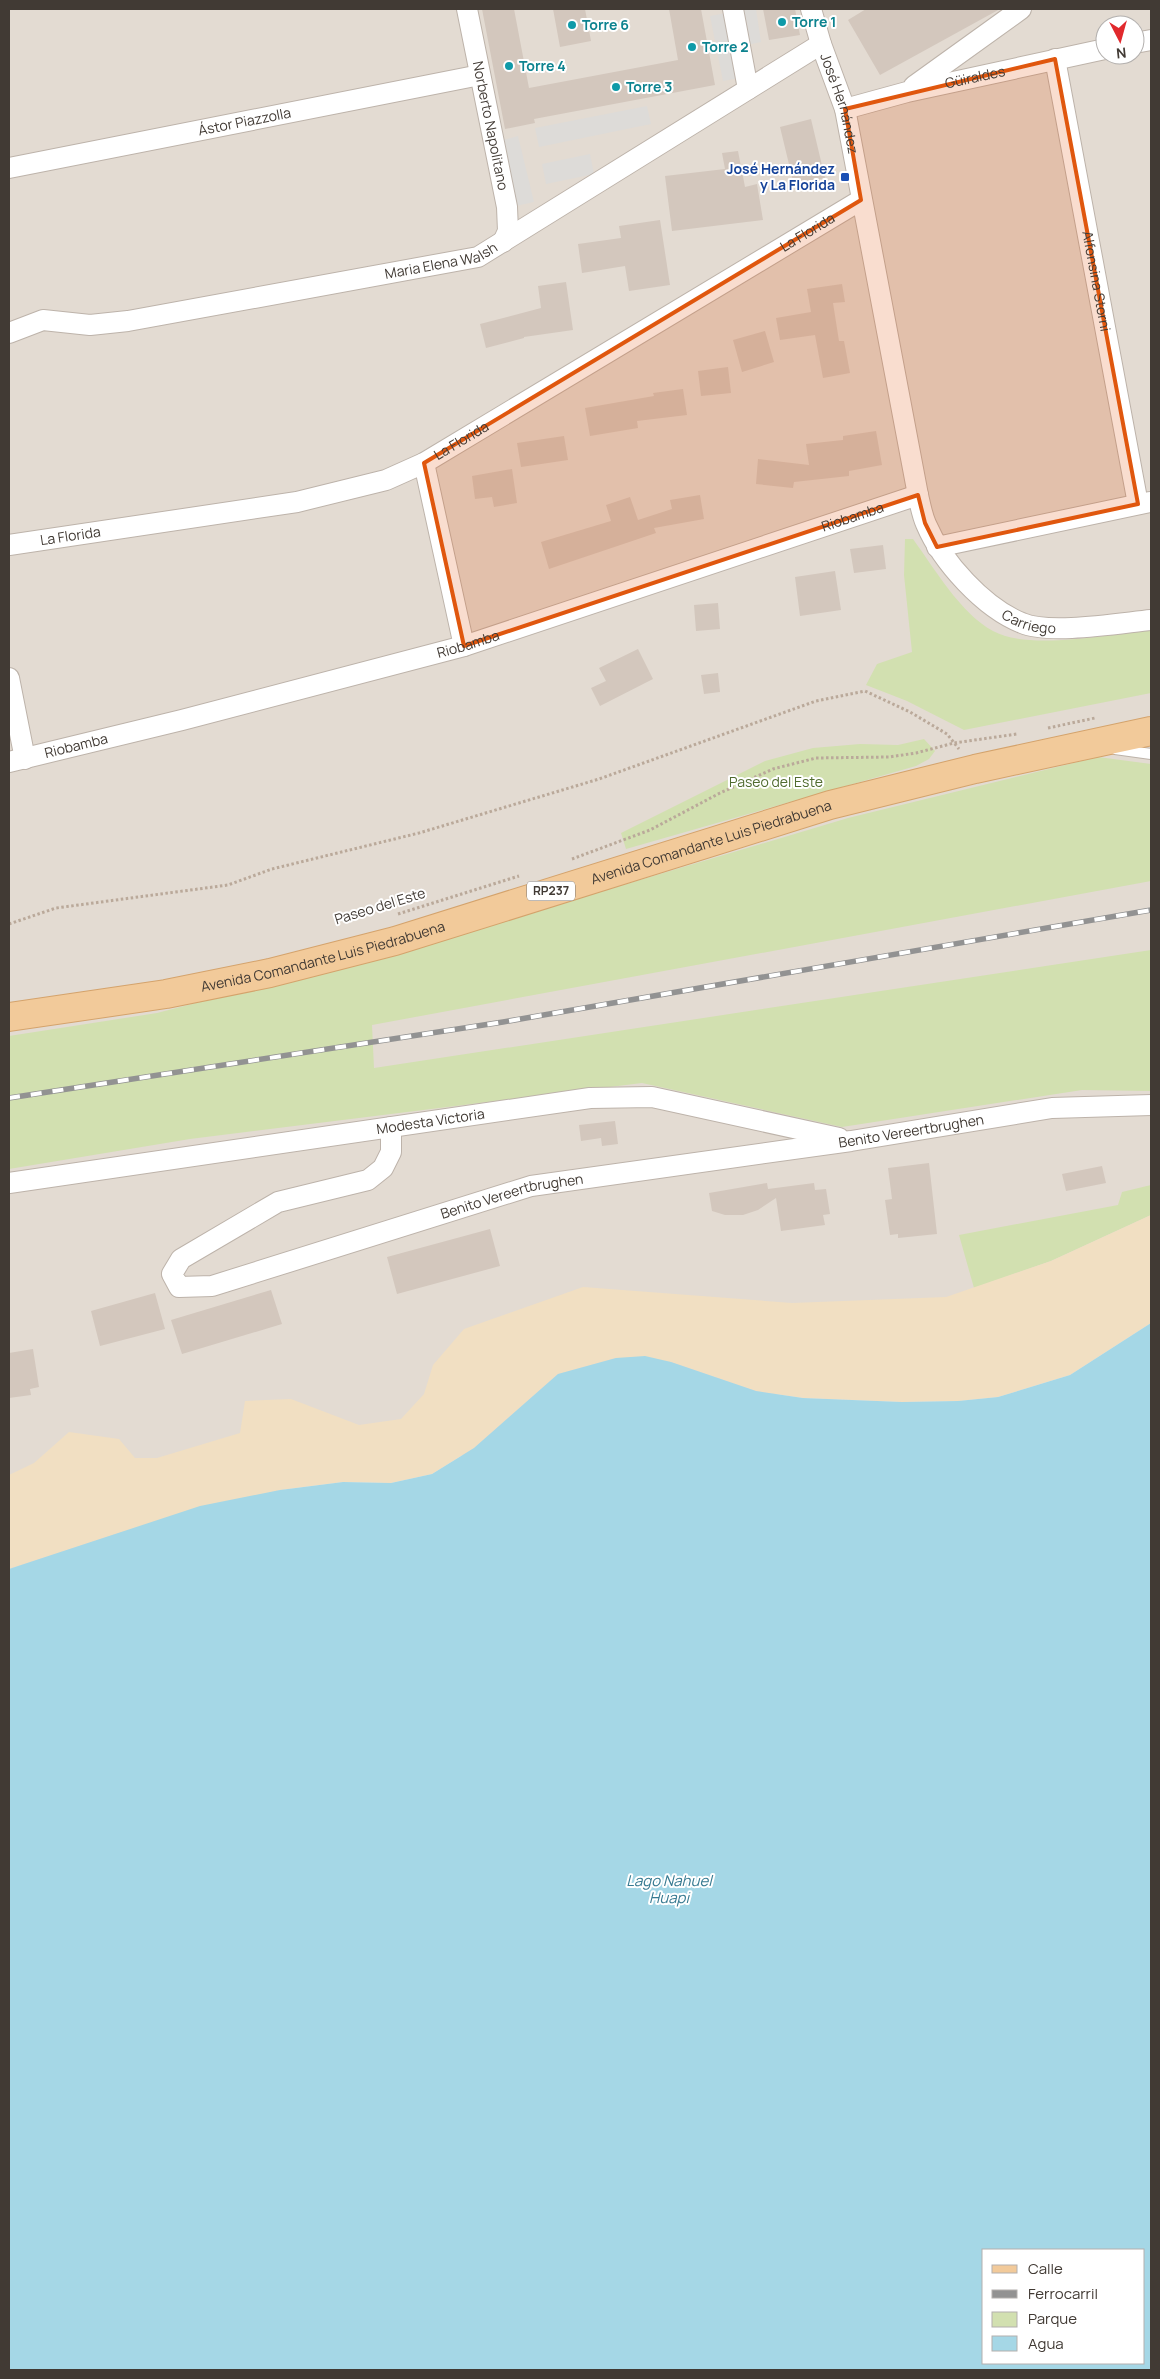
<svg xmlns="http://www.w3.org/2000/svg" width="1160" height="2379" font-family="Manrope,sans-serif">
	<rect width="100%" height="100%" fill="#efeae3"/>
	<!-- residential -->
	<path fill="#e3dbd2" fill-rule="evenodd" d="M9 9H1151V1323L280 1490 9 1569ZM1105 25H1135V55H1105Z"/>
	<!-- green -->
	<path fill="#d2e0b0" d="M905 539H913C934 568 961 614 993 631 1029 651 1110 634 1151 630V693L964 730 907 701 866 685 877 664 912 652 904 575Z
		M924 739 935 751 929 759 916 766 626 849 621 833 765 761 813 748 860 744 898 745Z
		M1098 757 1151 764V881L372 1025 374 1068 1151 950V1091L1082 1090 842 1127 642 1083 190 1139 9 1169V1036L157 1013 422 945 848 818Z
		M1151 1185V1215L1051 1261 974 1288 959 1235 1118 1205 1122 1192Z"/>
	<!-- sand -->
	<path fill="#f1dfc2" d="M1151 1215V1323L1070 1375 998 1397 958 1401 902 1402 803 1398 756 1391 671 1362 616 1358 558 1374 474 1448 432 1474 391 1483 343 1482 280 1490 116 1534 9 1569V1475L34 1463 69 1432 119 1439 135 1458H157L240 1433 245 1401 291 1399 359 1425 401 1419 424 1394 433 1365 464 1329 583 1287 792 1303 946 1297 1051 1261Z"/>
	<!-- parking -->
	<path fill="#dddbd8" d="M741 9H756L761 42 747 45Z
		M726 13 739 78 723 81 710 16Z
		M647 106 651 124 539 147 535 128Z
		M518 136 534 202 516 206 500 141Z
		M590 154 594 174 546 184 542 164Z"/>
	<!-- water -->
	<path fill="#a5d7e6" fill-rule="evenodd" d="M1151 1323V2370H9V1569L200 1506 280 1490 343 1482 391 1483 432 1474 474 1448 558 1374 616 1358 645 1356 671 1362 756 1391 803 1398 902 1402 958 1401 998 1397 1070 1375ZM984 2250H1144V2363H984Z"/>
	<!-- building -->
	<path fill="#d3c7bd" d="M482 9H514L529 88 678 60 669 9H701L715 85 534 119 535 123 505 129Z
		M553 9H585L591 41 560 47Z
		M763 9H795L800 35 769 40Z
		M866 9H1000L880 75 848 20Z
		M811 119 825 178 794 185 780 127Z
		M738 151 745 187 757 184 763 220 672 231 665 176 725 169 722 153Z
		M660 220 670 285 629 291 625 266 582 273 578 244 621 238 619 226Z
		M566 282 573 330 524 337V338L486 348 480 324 541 308 538 286Z
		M842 284 845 302 833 303 839 341H844L850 373 823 378 815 335 780 340 776 318 811 312 807 289Z
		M765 331 774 362 742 372 733 340Z
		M728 367 731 393 701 396 698 371Z
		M683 389 687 415 637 421 638 428 590 436 585 408 654 396 653 393Z
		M876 431 882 465 849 471V476L794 482 793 488 756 484 758 459 809 465 806 444 843 440V436Z
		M564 436 568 460 521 467 517 443Z
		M512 469 517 503 494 507 492 497 475 499 472 476Z
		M700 495 704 519 654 528 656 533 549 569 541 542 611 521 606 505 630 497 638 520 672 509 670 500Z
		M883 545 886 569 854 573 850 549Z
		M835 571 841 610 800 616 795 577Z
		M718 603 720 629 696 631 694 605Z
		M638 649 653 679 600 706 591 688 606 681 599 668Z
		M718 673 720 692 704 694 701 675Z
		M615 1121 618 1144 602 1146 601 1138 581 1141 579 1125Z
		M929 1163 937 1234 898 1238V1234L890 1235 885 1200 892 1199 888 1168Z
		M1102 1166 1106 1183 1066 1191 1062 1174Z
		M767 1183 768 1189 814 1183 815 1190 826 1189 830 1214 823 1215 825 1225 781 1231 776 1198 758 1210 743 1215H725L712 1211 709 1193Z
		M490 1229 500 1266 397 1294 387 1257Z
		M271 1290 282 1324 182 1354 171 1320Z
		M155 1293 165 1329 100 1346 91 1311Z
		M33 1349 39 1387 30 1389 31 1395 9 1398V1353Z"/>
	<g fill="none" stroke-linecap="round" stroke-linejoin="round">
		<!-- lane casing -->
		<g stroke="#bdb3aa" stroke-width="12">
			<path id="lane" d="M1115 749 1151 754"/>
		</g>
		<!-- street casing -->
		<g stroke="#bdb3aa" stroke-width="22">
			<g id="street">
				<path id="s1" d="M467 9 507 207 508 231 503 242"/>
				<path d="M733 9 748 89"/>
				<path id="s2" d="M811 9 821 44 845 109 918 495C920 504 922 515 926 524 942 562 984 608 1022 623 1050 635 1120 623 1151 620"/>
				<path d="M1135 43 1151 40"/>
				<path id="s3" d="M1055 59 1138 504"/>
				<path d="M914 86 1021 9"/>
				<path id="s4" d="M845 109 907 92 1105 49"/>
				<path id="s5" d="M9 168 480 75"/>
				<path id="s6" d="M9 333 43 320 90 325 128 321 478 257 821 44"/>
				<path d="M424 463 464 646"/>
				<path id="s7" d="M9 545 297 502 386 480 424 463 861 200"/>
				<path d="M937 547 1150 502"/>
				<path d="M9 678 25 759"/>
				<path id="s8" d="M9 762 182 720 464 646 918 495"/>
				<path id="s9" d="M391 1127V1152L383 1168 368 1180 278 1202 181 1259 172 1274 179 1287 212 1286 531 1186 851 1141 1052 1108 1151 1105"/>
				<path id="s10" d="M9 1183 590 1098 652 1097 839 1138"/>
			</g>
		</g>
		<!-- primary casing -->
		<g stroke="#d4a36c" stroke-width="30">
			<g id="primary">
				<path id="s11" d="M9 1017 166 994 270 973 395 941 830 805 975 769 1151 731"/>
			</g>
		</g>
		<!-- path -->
		<path stroke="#baa99a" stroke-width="3" stroke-dasharray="2.5 2.5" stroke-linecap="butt" d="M1048 728 1095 718
			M572 859 650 830 720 793 773 769 816 758 889 757 916 753 954 743 1017 734
			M398 914 519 876
			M9 924 56 908 228 885 272 869 419 833 599 779 816 701 865 691 910 712 947 734 959 749"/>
		<!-- lane -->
		<use href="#lane" stroke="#fff" stroke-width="10"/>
		<!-- street -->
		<use href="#street" stroke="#fff" stroke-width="20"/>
		<!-- primary -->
		<use href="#primary" stroke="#f2ca9a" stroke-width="28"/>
		<!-- rail casing -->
		<g stroke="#929292" stroke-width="5.5">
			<path id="rail" d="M9 1098 503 1022 1151 910"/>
		</g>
		<!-- rail -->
		<use href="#rail" stroke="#fff" stroke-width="4" stroke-dasharray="11" stroke-linecap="butt"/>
	</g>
	<!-- marked area -->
	<path fill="#e0570e" fill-opacity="0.2" stroke="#e0570e" stroke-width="4" stroke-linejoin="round" d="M1055 59 1138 504 937 547 925 523 918 495 464 646 424 463 861 200 845 109Z"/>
	<!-- markers -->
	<g fill="#0f9aa8" stroke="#fff" stroke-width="2">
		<circle cx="782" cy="22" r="5"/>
		<circle cx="572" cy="25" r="5"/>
		<circle cx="692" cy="47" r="5"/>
		<circle cx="509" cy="66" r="5"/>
		<circle cx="616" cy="87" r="5"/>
	</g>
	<rect fill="#1a4fb4" stroke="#fff" stroke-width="2" x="840" y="172" width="10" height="10" rx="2.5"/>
	<g text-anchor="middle" stroke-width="4" stroke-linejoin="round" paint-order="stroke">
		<!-- shield labels -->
		<rect fill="#fff" stroke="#7a7571" stroke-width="1" x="527" y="881.5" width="48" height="19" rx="4"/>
		<g font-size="12" font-weight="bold" fill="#413a34">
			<text x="551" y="895">RP237</text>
		</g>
		<!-- culture labels -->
		<g font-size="14" font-weight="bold" fill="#0d838f" stroke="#fff" text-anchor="start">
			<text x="792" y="27">Torre 1</text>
			<text x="582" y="30">Torre 6</text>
			<text x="702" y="52">Torre 2</text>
			<text x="519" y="71">Torre 4</text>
			<text x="626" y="92">Torre 3</text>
		</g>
		<!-- street labels -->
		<g font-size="14" fill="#413a34" stroke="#fff">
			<text dy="5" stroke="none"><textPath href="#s4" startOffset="134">Güiraldes</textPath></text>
			<text dy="5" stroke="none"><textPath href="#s2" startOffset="99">José Hernández</textPath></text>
			<text dy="5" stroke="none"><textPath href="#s5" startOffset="240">Ástor Piazzolla</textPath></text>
			<text dy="5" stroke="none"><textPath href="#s1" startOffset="119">Norberto Napolitano</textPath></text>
			<text dy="5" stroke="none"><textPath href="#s7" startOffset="872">La Florida</textPath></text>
			<text dy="5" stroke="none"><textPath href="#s6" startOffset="441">Maria Elena Walsh</textPath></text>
			<text dy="5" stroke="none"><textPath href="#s3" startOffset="226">Alfonsina Storni</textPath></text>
			<text dy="5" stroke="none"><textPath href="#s7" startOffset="468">La Florida</textPath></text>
			<text dy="5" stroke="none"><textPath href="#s8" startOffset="879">Riobamba</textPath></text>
			<text dy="5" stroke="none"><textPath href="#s7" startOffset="62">La Florida</textPath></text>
			<text dy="5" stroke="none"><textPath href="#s2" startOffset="676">Carriego</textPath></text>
			<text dy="5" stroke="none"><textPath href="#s8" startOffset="474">Riobamba</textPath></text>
			<text dy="5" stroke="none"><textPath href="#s8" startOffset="69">Riobamba</textPath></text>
			<text dy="5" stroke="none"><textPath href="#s11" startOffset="725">Avenida Comandante Luis Piedrabuena</textPath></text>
			<text transform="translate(380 906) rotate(-17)" y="5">Paseo del Este</text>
			<text dy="5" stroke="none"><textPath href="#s11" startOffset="320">Avenida Comandante Luis Piedrabuena</textPath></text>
			<text dy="5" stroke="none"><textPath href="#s10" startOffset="426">Modesta Victoria</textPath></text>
			<text dy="5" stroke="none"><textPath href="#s9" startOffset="1051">Benito Vereertbrughen</textPath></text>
			<text dy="5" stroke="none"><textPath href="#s9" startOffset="646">Benito Vereertbrughen</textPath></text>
		</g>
		<!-- transit labels -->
		<g font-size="14" font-weight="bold" fill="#164399" stroke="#fff" text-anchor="end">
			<text x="835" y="174">José Hernández<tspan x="835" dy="16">y La Florida</tspan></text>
		</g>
		<!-- park labels -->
		<g font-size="14" fill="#506b2f" stroke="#fff">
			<text x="776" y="787">Paseo del Este</text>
		</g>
		<!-- water labels -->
		<g font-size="15" font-style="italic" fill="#377a91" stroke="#fff">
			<text x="669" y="1886">Lago Nahuel<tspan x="669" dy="17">Huapi</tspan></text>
		</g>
	</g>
	<!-- border -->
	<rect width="1160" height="2379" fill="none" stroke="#413a34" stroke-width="20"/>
	<!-- legend -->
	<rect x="982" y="2249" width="162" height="115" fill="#ffffff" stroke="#b3b0ae"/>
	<rect x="992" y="2265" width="25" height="8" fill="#f2ca9a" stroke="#b3b0ae"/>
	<text x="1028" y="2274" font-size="15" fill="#413a34">Calle</text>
	<rect x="992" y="2290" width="25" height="8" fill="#929292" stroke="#b3b0ae"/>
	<text x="1028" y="2299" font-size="15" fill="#413a34">Ferrocarril</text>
	<rect x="992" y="2312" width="25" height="15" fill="#d2e0b0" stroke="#b3b0ae"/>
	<text x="1028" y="2324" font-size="15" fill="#413a34">Parque</text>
	<rect x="992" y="2336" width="25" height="15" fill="#a5d7e6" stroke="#b3b0ae"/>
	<text x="1028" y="2349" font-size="15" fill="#413a34">Agua</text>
	<!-- north arrow -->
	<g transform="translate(1120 40) rotate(174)"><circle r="24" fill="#ffffff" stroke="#b3b0ae"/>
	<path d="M0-4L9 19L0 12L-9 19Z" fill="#e1292d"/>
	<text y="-8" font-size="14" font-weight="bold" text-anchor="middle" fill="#413a34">N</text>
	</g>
</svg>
